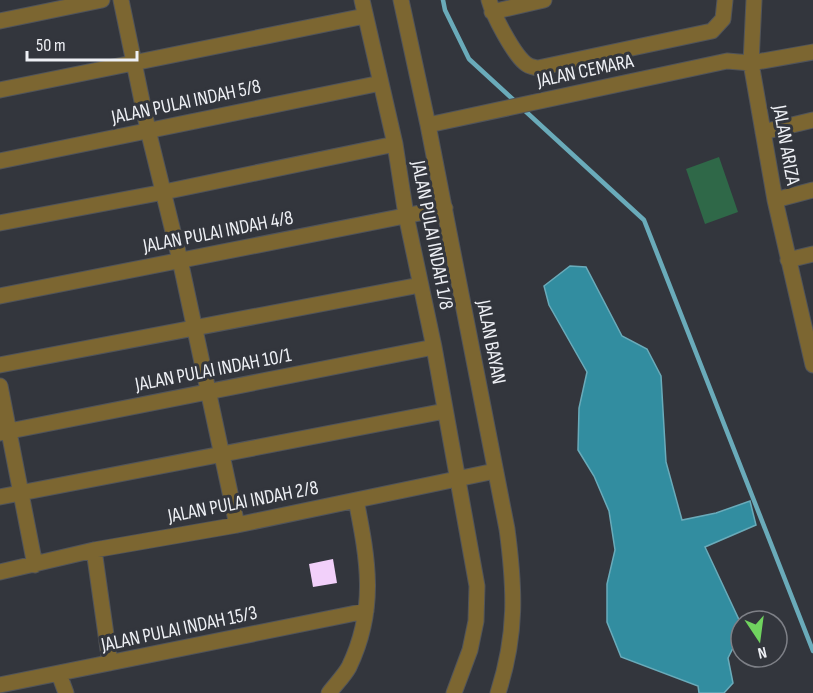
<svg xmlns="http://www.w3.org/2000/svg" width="813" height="693" font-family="'Sofia Sans Condensed',sans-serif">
	<rect width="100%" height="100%" fill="#33363d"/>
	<!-- green -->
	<path fill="#2f6848" d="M719 157 738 212 705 224 686 169Z"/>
	<!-- water -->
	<path fill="#328da0" stroke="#6aabba" stroke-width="1.5" d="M570 266 586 267 622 336 647 349 661 376 666 462 682 520 716 513 750 501 756 525 705 547 741 624V632L728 658 733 683 724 693H699L698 686 621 657 607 622V584L615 550 609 511 594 476 578 450 579 408 587 372 549 305 544 286Z"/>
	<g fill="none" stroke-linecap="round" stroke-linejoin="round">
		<!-- stream -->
		<path stroke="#6aabba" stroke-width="4.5" d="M443 0 445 10 469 59 517 103
			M523 109 644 220 813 651"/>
	</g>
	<!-- building -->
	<path fill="#f2d0fa" d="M333 559 337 583 313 587 309 564Z"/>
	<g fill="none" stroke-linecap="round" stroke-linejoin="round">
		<!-- minor casing -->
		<g stroke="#51545a" stroke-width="17">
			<path id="minor" d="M121 0 148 130 180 260 237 525
				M362 0 395 144 406 215 434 347 477 586 476 621 470 650 454 693
				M401 0 428 125 507 529C515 589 517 634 498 693
				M489 0C493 15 513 53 525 63 529 67 533 67 538 68L712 31 723 19 725 0
				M754 0 751 63 775 200 813 365
				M492 12 544 0
				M0 21 102 0
				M0 90 365 16
				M428 125 727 61 751 63 813 52
				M763 132 813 120
				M0 161 381 83
				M775 200 813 190
				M0 223 164 192 395 144
				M788 260 813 254
				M0 296 445 208
				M0 365 420 285
				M0 386 35 565
				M0 433 434 347
				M0 497 445 411
				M94 550 110 663
				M0 572 94 550 237 525 495 471
				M59 674 66 693
				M0 685 366 611
				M329 693C335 685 344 676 349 667 377 609 368 560 356 500"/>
		</g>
		<!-- minor -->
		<use href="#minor" stroke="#7c6631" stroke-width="15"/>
	</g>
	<g text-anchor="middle" stroke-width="6" stroke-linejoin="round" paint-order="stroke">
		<!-- street labels -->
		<g font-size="20" fill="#eef0f5" stroke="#33363d">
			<text transform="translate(585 70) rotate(-12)" y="7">JALAN CEMARA</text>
			<text transform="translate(186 101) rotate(-12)" y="7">JALAN PULAI INDAH 5/8</text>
			<text transform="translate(787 145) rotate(80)" y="7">JALAN ARIZA</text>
			<text transform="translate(218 231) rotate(-11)" y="7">JALAN PULAI INDAH 4/8</text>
			<text transform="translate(433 235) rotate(79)" y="7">JALAN PULAI INDAH 1/8</text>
			<text transform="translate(492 342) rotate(79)" y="7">JALAN BAYAN</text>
			<text transform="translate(213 369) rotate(-11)" y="7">JALAN PULAI INDAH 10/1</text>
			<text transform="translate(243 501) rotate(-11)" y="7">JALAN PULAI INDAH 2/8</text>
			<text transform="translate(179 628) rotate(-12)" y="7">JALAN PULAI INDAH 15/3</text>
		</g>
	</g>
	<!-- north arrow -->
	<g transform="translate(759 639) rotate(167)"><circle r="28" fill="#33363d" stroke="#7e8087" stroke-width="1.5"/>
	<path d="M0-4.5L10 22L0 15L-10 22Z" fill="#70d35f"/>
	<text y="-9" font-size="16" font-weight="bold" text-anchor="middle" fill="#eef0f5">N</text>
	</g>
	<!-- scale -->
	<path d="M27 51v9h110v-9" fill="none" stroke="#eef0f5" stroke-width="3"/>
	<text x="36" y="51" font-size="18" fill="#eef0f5" stroke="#33363d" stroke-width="4.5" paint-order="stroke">50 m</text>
</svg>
